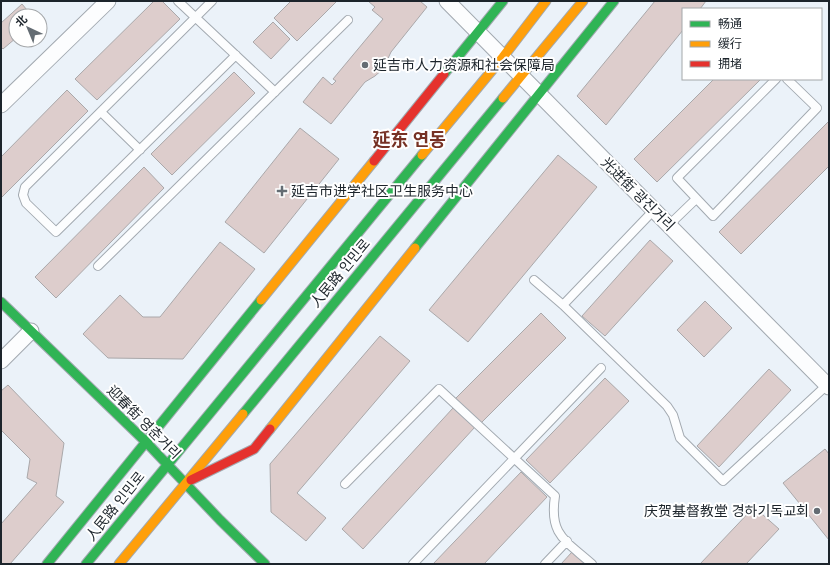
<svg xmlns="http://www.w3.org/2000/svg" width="830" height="565" font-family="'Space Grotesk','Noto Sans SC','Noto Sans KR',sans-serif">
	<rect width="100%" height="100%" fill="#ebf2f9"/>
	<!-- building -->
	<path fill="#ddcdcc" stroke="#aaa8aa" d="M154 1H162L180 19 97 100 75 79Z
		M291 1H337L297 41 274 18Z
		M368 1H420L427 7 391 52 383 69 375 76 365 82 331 124 303 102 323 77 332 85 336 81 333 79 383 19 372 10 375 7Z
		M655 1H706L700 9H683V30L606 125 577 96Z
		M22 4 32 16H16V38L3 49 1 47V23Z
		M273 22 290 39 271 59 253 42Z
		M234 72 255 93 172 175 151 154Z
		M714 79H761L657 182 634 159Z
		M67 90 88 111 1 198V157Z
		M829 121V166L741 254 719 232Z
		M300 128 339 159 264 253 225 222Z
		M558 155 597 187 468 342 429 310Z
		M144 167 164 188 56 298 35 277Z
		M650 240 673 261 605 336 582 316Z
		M220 242 255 269 183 359 108 358 83 334 120 295 143 317H160Z
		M705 301 732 328 704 357 677 330Z
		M541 313 566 338 479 425 454 400Z
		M380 336 410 361 297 493 326 518 306 541 271 512 270 464Z
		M769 369 791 390 719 467 697 446Z
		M605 378 629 401 550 483 526 460Z
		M8 385 64 443 56 496 64 502 10 564H1V524L37 483 27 478 30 459 1 430V391Z
		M453 408 475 427 363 549 342 529Z
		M825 449 829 454V540L783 483Z
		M521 472 547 497 484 564H433Z
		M754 507 779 529 746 564H700Z
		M572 552 585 564H561Z"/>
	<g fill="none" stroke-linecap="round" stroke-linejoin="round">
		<!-- lane casing -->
		<g stroke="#a2a9b0" stroke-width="10">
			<path id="lane" d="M178 1 275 92
				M212 1 25 187 23 195 26 203 56 232 236 55
				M776 79 677 178 713 216 817 108 787 79
				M101 112 140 150
				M669 225 696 199
				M98 266 348 20
				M534 280 563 305 667 406 673 415 680 438 723 481 827 385
				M563 305 654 210
				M345 484 439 389 555 496C549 535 565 540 592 564
				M413 564 601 368
				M545 564 567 541"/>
		</g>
		<!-- street casing -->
		<g stroke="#a2a9b0" stroke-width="17">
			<path id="street" d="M447 1 829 387
				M1 105 108 1
				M1 361 31 331"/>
		</g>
		<!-- fast casing -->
		<g stroke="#a2a9b0" stroke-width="11">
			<path id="fast" d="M444 74 503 1
				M415 248 614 1
				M1 302 146 442 220 520 265 564
				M243 414 503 98
				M47 564 261 300
				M86 564 422 155"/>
		</g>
		<!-- slow casing -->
		<g stroke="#a2a9b0" stroke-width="11">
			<path id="slow" d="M503 98 583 1
				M422 155 503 57 546 1
				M261 300 374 161
				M270 429 415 248
				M119 564 243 414"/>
		</g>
		<!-- jam casing -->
		<g stroke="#a2a9b0" stroke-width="11">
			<path id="jam" d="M374 161 444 74
				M191 480 254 449 270 429"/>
		</g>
		<!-- lane -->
		<use href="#lane" stroke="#fcfdfe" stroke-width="8"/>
		<!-- street -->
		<use href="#street" stroke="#fcfdfe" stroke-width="15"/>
		<!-- fast -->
		<use href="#fast" stroke="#30b455" stroke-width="9"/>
		<!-- slow -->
		<use href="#slow" stroke="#ff9f0a" stroke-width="9"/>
		<!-- jam -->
		<use href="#jam" stroke="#e5322d" stroke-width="9"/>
	</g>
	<!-- markers -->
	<g fill="#646c73" stroke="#fff" stroke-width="1.5">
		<circle cx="365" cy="65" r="4"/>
		<path d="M280 185h4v4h4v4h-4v4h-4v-4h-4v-4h4z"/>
		<circle cx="817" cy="511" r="4"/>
	</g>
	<g text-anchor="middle" stroke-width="4" stroke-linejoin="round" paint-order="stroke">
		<!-- poi labels -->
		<g font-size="14" fill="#1c242b" stroke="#fff" text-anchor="start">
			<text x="373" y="70">延吉市人力资源和社会保障局</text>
			<text x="291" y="196">延吉市进学社区卫生服务中心</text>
			<text x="809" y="516" text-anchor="end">庆贺基督教堂 경하기독교회</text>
		</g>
		<!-- street labels -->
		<g font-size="14" fill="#1c242b" stroke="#fff">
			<text transform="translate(638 194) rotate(45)" y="5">光进街 광진거리</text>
			<text transform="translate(340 273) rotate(-50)" y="5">人民路 인민로</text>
			<text transform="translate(144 422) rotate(45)" y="5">迎春街 영춘거리</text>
			<text transform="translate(115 506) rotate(-51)" y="5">人民路 인민로</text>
		</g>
		<!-- district labels -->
		<g font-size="18" font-weight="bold" fill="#763124" stroke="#fff">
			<text x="409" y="146">延东 연동</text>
		</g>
	</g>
	<!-- border -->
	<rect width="830" height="565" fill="none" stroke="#1c242b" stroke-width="4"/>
	<!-- legend -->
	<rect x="682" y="8" width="140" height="72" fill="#ffffff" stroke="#a4a7aa"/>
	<rect x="690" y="21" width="20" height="6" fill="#30b455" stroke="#a4a7aa"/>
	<text x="718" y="28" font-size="12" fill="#1c242b">畅通</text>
	<rect x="690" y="41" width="20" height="6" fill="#ff9f0a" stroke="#a4a7aa"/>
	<text x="718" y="48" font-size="12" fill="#1c242b">缓行</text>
	<rect x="690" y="61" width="20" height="6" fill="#e5322d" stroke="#a4a7aa"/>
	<text x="718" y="68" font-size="12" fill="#1c242b">拥堵</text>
	<!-- north arrow -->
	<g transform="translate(28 28) rotate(316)"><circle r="19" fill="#ffffff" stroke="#a4a7aa"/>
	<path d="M0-3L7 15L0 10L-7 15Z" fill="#646c73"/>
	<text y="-6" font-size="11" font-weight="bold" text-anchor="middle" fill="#1c242b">北</text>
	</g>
</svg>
